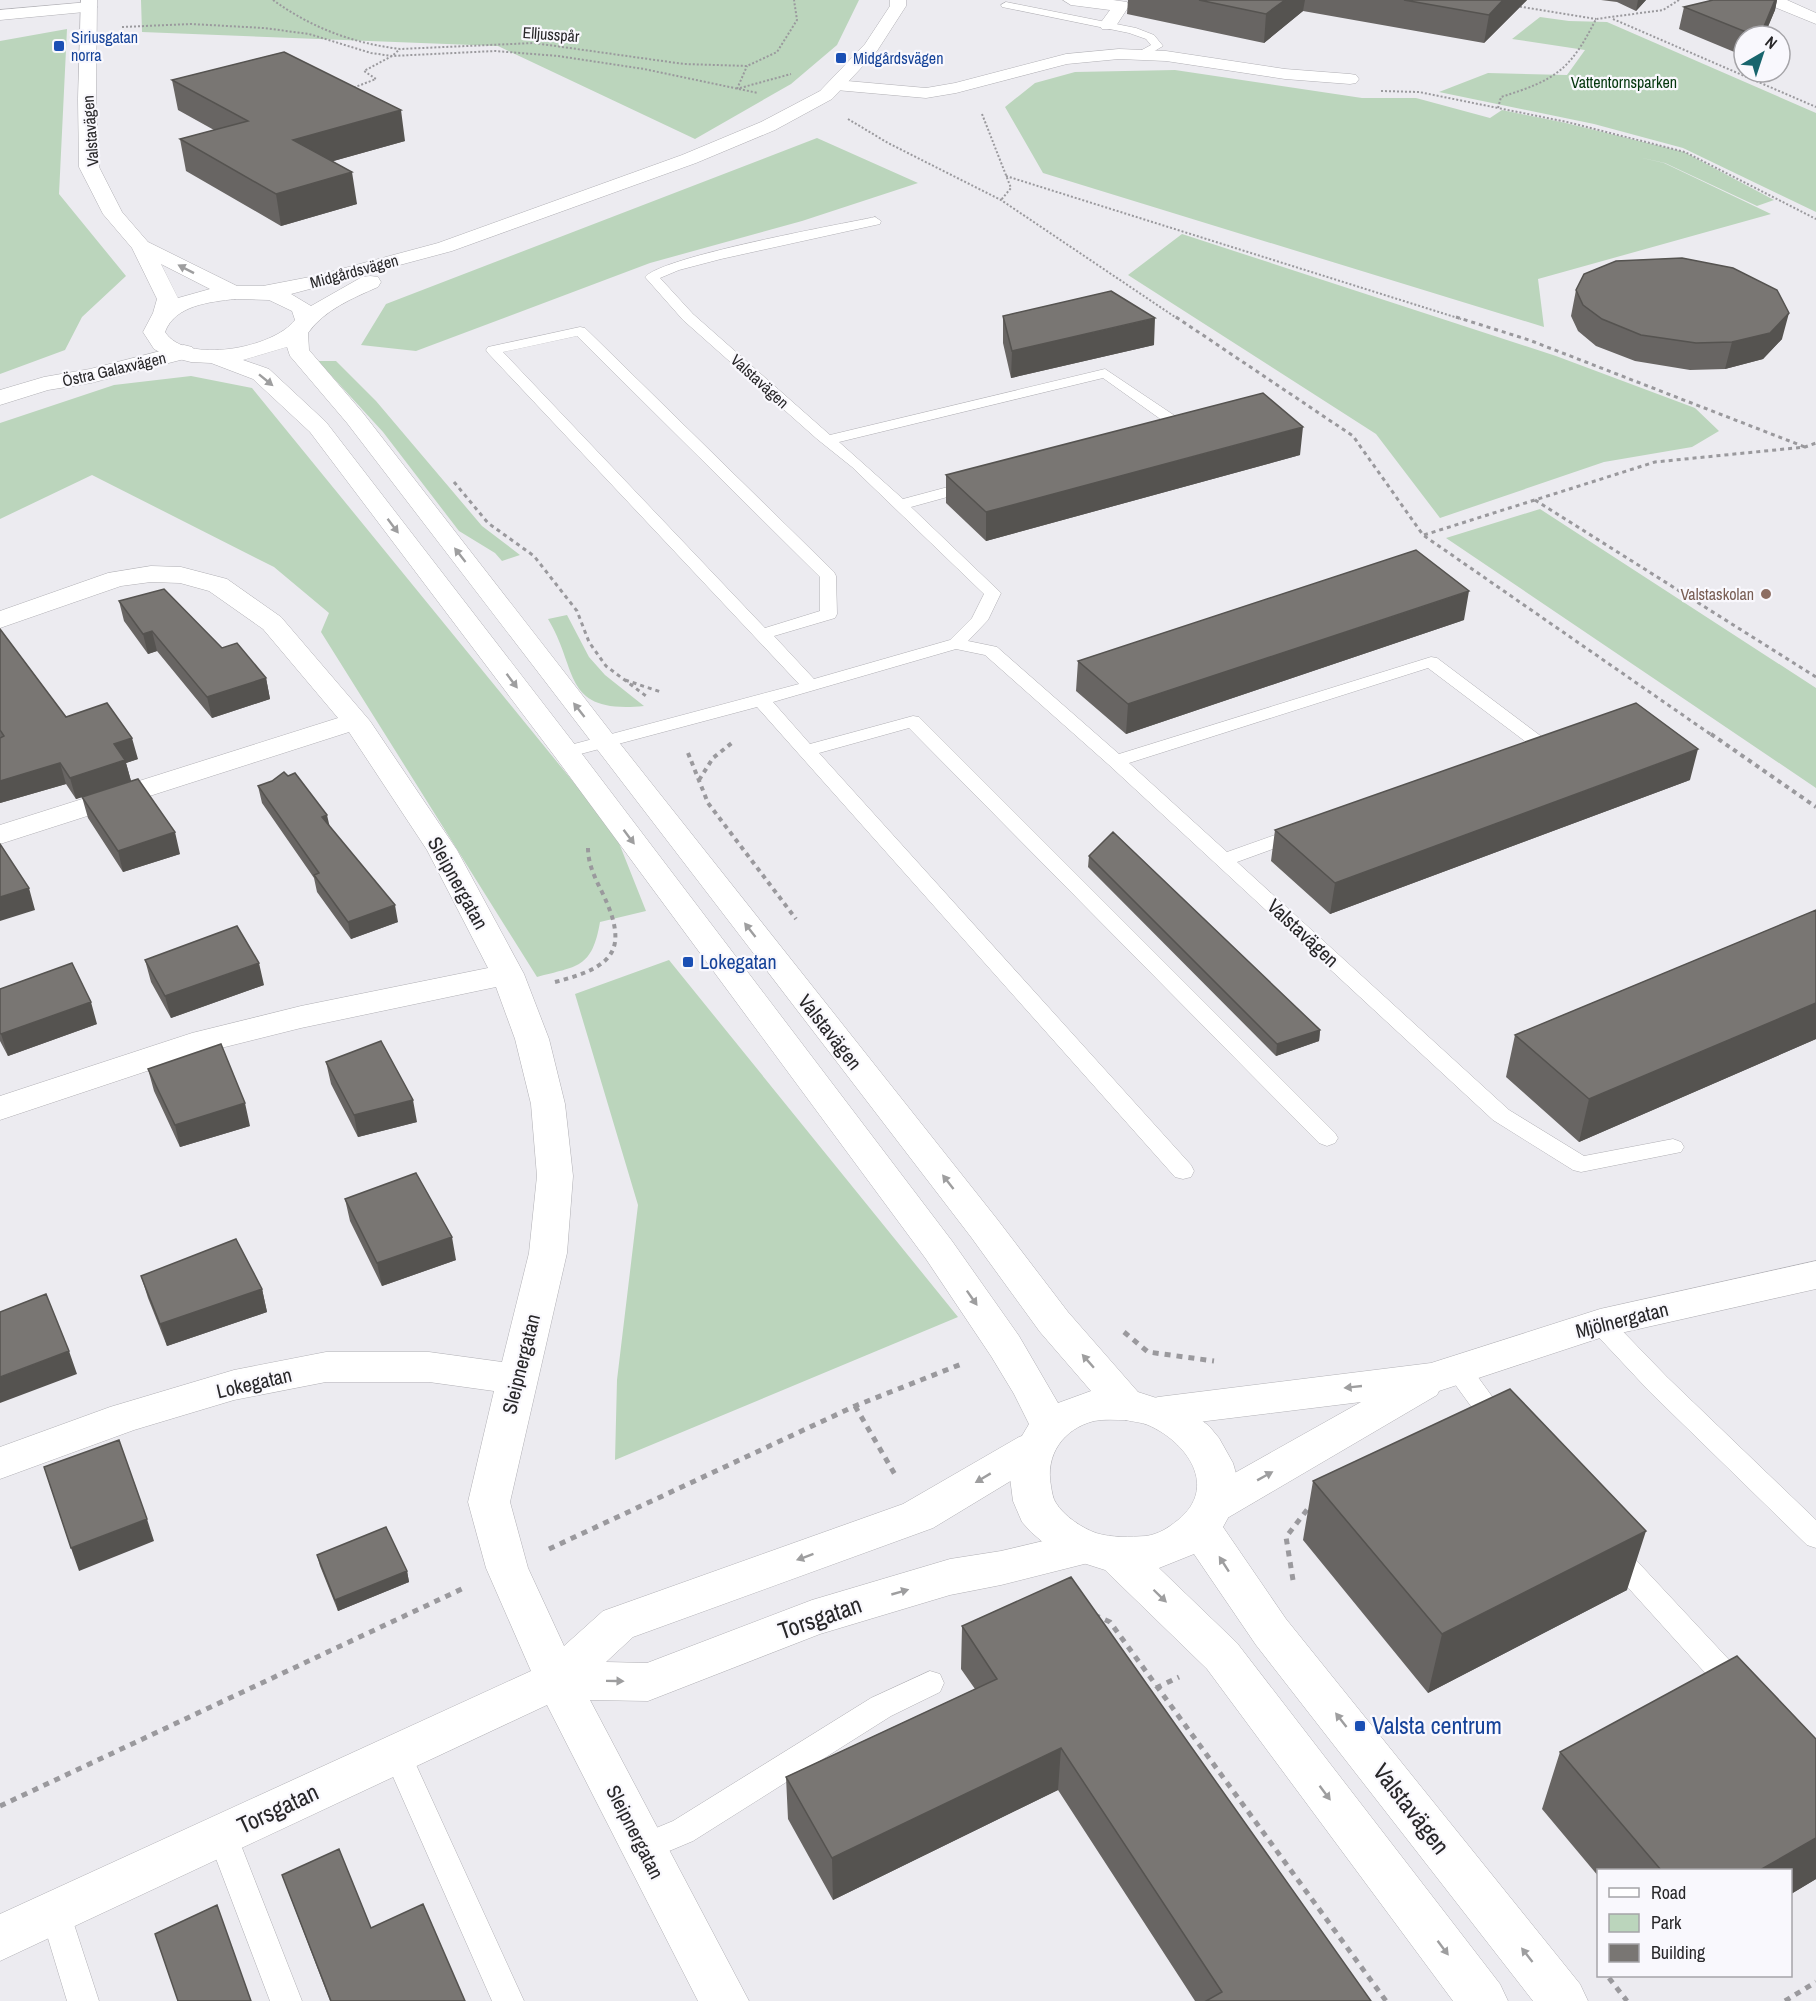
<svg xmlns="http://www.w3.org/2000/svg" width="1816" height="2001" font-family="'Archivo Narrow',sans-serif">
	<rect width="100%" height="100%" fill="#ecebf0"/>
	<!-- green -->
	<path fill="#bbd5bc" d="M141 0H859L837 45 791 84 695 139 498 46 142 32Z
		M1540 17 1569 21 1607 22 1816 113V212L1683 148 1594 124 1439 92 1488 73 1567 75 1585 50 1512 39Z
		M67 29 59 194 126 276 82 317 65 350 0 374V41Z
		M1175 70 1362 98H1416L1490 118 1502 110 1566 123 1684 152 1774 200 1757 206 1665 163 1638 157 1664 163 1771 214 1538 279 1544 327 1043 173 1005 107 1035 83 1075 72Z
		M817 138 918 183 802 221 650 263 416 351 361 345 386 304Z
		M1182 234 1556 356 1695 408 1719 431 1692 447 1604 462 1440 518 1376 434 1128 275Z
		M318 361H336L376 401 482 526 520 555 502 561 495 553 459 531 383 432Z
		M191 376 252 388 615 833 646 911 600 922C592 969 577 966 537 977L321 632 329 613 274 567 92 475 0 519V423L114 385Z
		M1540 509 1816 688V788L1446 538Z
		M567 615 589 657 605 675 644 706C561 714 579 670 548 619Z
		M669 960 958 1317 615 1460 617 1380 638 1205 575 994Z"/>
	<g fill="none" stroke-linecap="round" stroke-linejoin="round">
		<!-- service casing -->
		<g stroke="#b1b0b5" stroke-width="1">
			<path id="service" d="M1006 2 1136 28 1154 35 1163 46 1146 56H1138V52L1151 45 1146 39 1129 33 1002 7 1001 5Z
				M875 217 881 221 880 224 721 259 679 270 660 278 693 314 830 435 1105 369 1190 426 1193 429 1190 432 1178 436 1173 434 1170 431 1173 428 1103 378 839 442 903 499 974 480 980 482 982 485 980 488 911 507 1001 593 988 620 968 641 997 647 1119 754 1431 657 1437 658 1550 743 1553 747C1547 755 1532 758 1522 756L1520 752 1522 748 1530 745 1428 668 1129 763 1227 852 1292 829H1306L1309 833 1306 837 1237 862 1509 1110 1584 1156 1673 1139 1681 1142 1684 1147 1681 1152 1581 1172 1573 1170 1493 1120 1109 765 985 655 956 649 773 702 810 744 913 716 919 717 1335 1133 1338 1138 1335 1143 1327 1146 1319 1143 909 728 819 753 1191 1165 1194 1171 1191 1177 1183 1179 1175 1177 757 707 573 756H559L557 752 559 748 799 684 488 353 486 350 488 347 580 327 585 328 834 572 836 576 837 614 835 618 774 636 814 679 950 640 972 618 984 594 852 467 817 439 683 320 645 277C664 256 837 225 875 217ZM577 336 820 577V611L765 628 503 352Z
				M1600 1314 1609 1317 1667 1377 1816 1520V1548L1807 1545 1649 1391 1591 1329 1588 1323 1591 1317Z
				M1458 1360 1467 1362 1507 1417 1511 1424 1507 1431 1498 1434 1489 1431 1449 1376 1446 1369 1449 1362Z
				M1613 1542 1622 1545 1746 1678 1750 1687 1746 1696 1736 1699 1726 1696 1604 1561 1600 1553 1604 1545Z
				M930 1671 940 1674 944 1683 940 1692 891 1716 693 1841 643 1862 632 1858 628 1848 632 1838 673 1821 871 1698Z
				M397 1741 407 1745 524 2001H492L383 1754 387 1745Z
				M222 1822 232 1825 237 1835 302 2001H270L207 1835 212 1825Z
				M55 1898 66 1902 70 1912 99 2001H67L40 1912 44 1902Z"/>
		</g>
		<!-- minor casing -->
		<g stroke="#b1b0b5" stroke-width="1">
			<path id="minor" d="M1063 0H1113L1127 2 1129 6 1114 29H1102L1099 25 1110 10 1071 5Z
				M1765 0H1787L1816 13V24L1767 4Z
				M89 2 95 3 97 7 95 11 0 20V10Z
				M1119 49 1166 51 1285 69 1350 74 1356 75 1359 79 1356 83 1350 84 1285 79 1166 61 1119 59 1067 64 956 93 926 98 836 90 830 89 827 85 830 81 836 80 926 88 955 83 1066 54Z
				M184 345 192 347 195 352 192 357 91 383 48 390 0 405V390L44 377 90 369Z
				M151 566 181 567 227 579 281 617 370 721 457 850 524 974 549 1039 565 1104 573 1176 567 1253 510 1502 528 1568 564 1646 603 1611 903 1504 1019 1437 1033 1432 1047 1437 1053 1448 1047 1459 933 1528 633 1637 606 1662 647 1663 812 1600 950 1559 1001 1551 1085 1531 1100 1536 1106 1548 1100 1560 1001 1585 950 1595 820 1634 648 1701 590 1700 749 2001H698L547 1705 0 1961V1914L531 1671 486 1568 468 1502 494 1391 429 1382H326L234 1400 134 1430 0 1479V1447L110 1407 234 1370 326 1352H429L502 1362 529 1253 537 1176 531 1104 515 1039 496 987 301 1028 201 1053 0 1120V1096L192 1033 301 1006 488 968 427 850 349 732 0 844V825L338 718 263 629 209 591 180 583 151 582 121 586 0 628V611L108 573Z
				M1816 1261V1289L1603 1337 1439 1391 1437 1395 1229 1517 1214 1522 1199 1517 1193 1505 1199 1493 1361 1402 1158 1427 1144 1423 1138 1412 1144 1401 1158 1397 1431 1363 1600 1309Z"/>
		</g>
		<!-- tertiary casing -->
		<g stroke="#b1b0b5" stroke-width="1">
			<path id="tertiary" d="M81 0H97L96 99 99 167 122 212 148 242 237 286H263L315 276 438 243 682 155 761 122 820 91 865 44 890 6V0H906V6L877 51 832 99 775 130 696 163 452 251 291 294 311 306 362 277 370 276 378 277 381 282 378 287C353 298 324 310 308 333L309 350 363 413 614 736 997 1219 1068 1312 1138 1392 1184 1407 1209 1426 1219 1438 1233 1463 1237 1477 1238 1492 1234 1507 1223 1527 1286 1619 1580 1984 1588 2001H1533L1256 1645 1194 1554 1159 1568 1237 1643 1500 1984 1508 2001H1453L1207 1669 1105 1570 1077 1561 1052 1550 1031 1532 1022 1522 1013 1501 1009 1470 1013 1451 1029 1424 1014 1394 991 1356 926 1259 556 758 310 432 253 379 211 363 191 362 167 356 154 349 143 332 153 313 157 299 132 248 103 214 79 167 78 99ZM161 264 210 289 178 298ZM235 299 269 300 292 311 295 320C274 348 186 365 165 332 175 305 210 302 235 299ZM287 347 290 356 347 423 971 1237 1040 1332 1091 1391 1058 1403 1019 1336 952 1241 576 746 326 422 269 369 243 360ZM1126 1420C1133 1422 1141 1422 1148 1425 1187 1442 1219 1487 1178 1520 1168 1528 1159 1534 1146 1536 1130 1537 1112 1538 1096 1533 1082 1528 1064 1516 1056 1503 1053 1499 1052 1492 1051 1486 1045 1455 1063 1429 1094 1421 1104 1419 1116 1420 1126 1420Z"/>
		</g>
		<!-- path-far3 -->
		<path stroke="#9a999d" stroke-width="2" stroke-dasharray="2 2" stroke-linecap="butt" d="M273 0C312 28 352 43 400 49L534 43 684 64 747 66 777 52 797 20 794 0
			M1679 0 1663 10 1596 19C1570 71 1555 80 1501 97L1498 108 1567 122 1685 152 1816 219
			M1516 6 1596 19
			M1613 19 1816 107
			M122 27 191 24 264 28 309 34 371 53 392 56 495 51 558 56 644 69 758 93
			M740 88 791 74
			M350 89 376 79 364 71 392 56 400 49
			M737 89 747 66
			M1381 91 1419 92 1498 108
			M982 114 1011 188 1001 200
			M848 119 888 143 1001 200 1178 319
			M1006 176 1461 319"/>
		<!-- path-far2 -->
		<path stroke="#9a999d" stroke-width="3" stroke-dasharray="4 4" stroke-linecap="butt" d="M1176 317 1353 436 1423 535 1713 736
			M1456 317 1529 340 1805 447
			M454 482 488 523 534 556 577 611 589 642 606 666 646 696
			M1535 500 1816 677
			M1424 535 1655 462 1805 447 1816 443
			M625 680 661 692"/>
		<!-- path-far1 -->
		<path stroke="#9a999d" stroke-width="4" stroke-dasharray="4.5 4.5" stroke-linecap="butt" d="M1711 734 1816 807
			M688 753 708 803 796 919
			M699 780 713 758 733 742
			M555 982C614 967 630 950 602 892 595 878 588 864 588 848"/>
		<!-- path -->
		<path stroke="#9a999d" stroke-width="5" stroke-dasharray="6 6" stroke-linecap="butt" d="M1124 1332 1148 1352 1214 1361
			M855 1406 897 1478
			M549 1549 855 1406 964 1363
			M1293 1580 1286 1537 1310 1506
			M1094 1615 1110 1622 1386 2001
			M1156 1688 1179 1677
			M0 1806 466 1587
			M1609 1978 1627 2001
			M1785 2001 1816 1982"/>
		<!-- service -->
		<use href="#service" fill="#fff" fill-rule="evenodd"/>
		<!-- minor -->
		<use href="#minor" fill="#fff" fill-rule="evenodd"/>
		<!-- tertiary -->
		<use href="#tertiary" fill="#fff" fill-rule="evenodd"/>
	</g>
	<!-- wall -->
	<path fill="#686563" d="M1128 0H1527L1484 43 1303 11 1264 43 1127 14Z
		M1601 0H1646L1636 11 1617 2Z
		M1713 0H1777L1775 10 1764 36H1744V56L1679 29 1684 7Z
		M172 80 405 141 333 161 357 204 281 226 186 171 180 139 214 130 178 110Z
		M1576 290 1782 339 1763 359 1725 369 1690 370 1635 361 1596 346 1578 331 1571 316Z
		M1003 316 1154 345 1011 378 1003 343Z
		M1300 455 986 541 946 503V475Z
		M119 601 266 678 270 699 212 718 157 651 148 654 124 621Z
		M1464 620 1126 734 1076 691 1078 661Z
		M0 629 66 717 138 759 126 763 131 781 76 799 66 784 0 803Z
		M1690 780 1330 914 1271 861 1275 830Z
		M258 786 329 826 398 922 351 939 317 892 314 878 262 803Z
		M82 797 180 854 123 872 88 818Z
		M1089 856 1320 1030 1319 1041 1276 1056 1088 867Z
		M1816 910V1039L1579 1142 1506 1077 1515 1035Z
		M145 960 264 985 171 1018 151 982Z
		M0 989 97 1024 8 1056 0 1041Z
		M326 1062 417 1122 358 1137 331 1084Z
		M148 1069 250 1126 180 1147 154 1091Z
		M345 1199 456 1260 382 1286 350 1221Z
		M141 1276 262 1289 267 1312 167 1346 148 1298Z
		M1313 1481 1627 1590 1428 1693 1303 1540Z
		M317 1555 407 1571 409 1582 338 1611 320 1566Z
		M962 1626 1371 2001H1195L1058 1790 833 1900 788 1819 786 1777 975 1689 961 1669Z
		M1816 1739V1879L1791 1894V1870H1599V1877L1542 1809 1560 1752Z
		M282 1875 371 1928 465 2001H330Z"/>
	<!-- shaded-wall -->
	<path fill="#555350" d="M1285 0H1305L1303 11 1264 43 1266 14Z
		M1503 0H1527L1484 43 1489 15Z
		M1638 0H1646L1636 11Z
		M1775 0H1777L1775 10 1764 36H1760Z
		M401 110 405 141 298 171 293 140Z
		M352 172 357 204 281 226 276 194Z
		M1789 313 1782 339 1763 359 1725 369 1732 342Z
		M1155 318 1154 345 1011 378 1012 351Z
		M1303 427 1300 455 986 541V512Z
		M1469 591 1464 620 1126 734 1128 704Z
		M152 631 157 651 148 654 143 634Z
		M266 678 270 699 212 718 207 697Z
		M132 738 138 759 126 763 131 781 76 799 70 778 114 744Z
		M1698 749 1690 780 1330 914 1335 883Z
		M60 763 66 784 0 803V781Z
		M327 815 331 832 322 817Z
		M175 832 180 854 123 872 118 851Z
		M29 888 35 910 0 921V897Z
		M395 905 398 922 351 939 348 922Z
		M259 963 264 985 171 1018 165 996Z
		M91 1002 97 1024 8 1056 1 1034Z
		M1816 1003V1039L1579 1142 1589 1099Z
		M1320 1030 1319 1041 1276 1056 1277 1044Z
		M413 1100 417 1122 358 1137 354 1115Z
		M245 1103 250 1126 180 1147 175 1125Z
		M452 1237 456 1260 382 1286 377 1263Z
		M262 1289 267 1312 167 1346 160 1324Z
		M69 1351 77 1374 0 1403V1377Z
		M147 1519 154 1541 79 1571 71 1548Z
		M1646 1531 1627 1590 1428 1693 1442 1634Z
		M407 1571 409 1582 338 1611 335 1600Z
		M1061 1748 1058 1790 833 1900 832 1858Z
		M1816 1838V1879L1791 1894V1870H1760Z"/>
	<!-- building -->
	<path fill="#797673" stroke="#555350" stroke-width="1.5" d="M1199 0H1285L1266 14Z
		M1404 0H1503L1489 15Z
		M1713 0H1775L1760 36H1756L1684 7Z
		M284 52 401 110 293 140 352 172 276 194 180 139 248 121 172 80Z
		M1682 258 1733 268 1777 290 1789 313 1770 333 1732 342 1696 343 1641 335 1602 319 1583 305 1576 290 1584 274 1616 261Z
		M1111 291 1155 318 1012 351 1003 316Z
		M1263 393 1303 427 986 512 946 475Z
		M1416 550 1469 591 1128 704 1078 661Z
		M164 589 222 648 237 643 266 678 207 697 152 631 143 634 119 601Z
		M0 629 66 717 107 703 132 738 114 744 125 760 70 778 60 763 0 781V738L4 736 0 730Z
		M1636 703 1698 749 1335 883 1275 830Z
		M284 772 288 776 295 773 327 815 322 817 395 905 348 922 314 875 319 873 258 786 272 781Z
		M138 779 175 832 118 851 82 797Z
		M1113 832 1320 1030 1277 1044 1089 856Z
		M0 844 29 888 0 897Z
		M1816 910V1003L1589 1099 1515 1035Z
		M237 926 259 963 165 996 145 960Z
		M72 963 91 1002 1 1034 0 1033V989Z
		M381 1041 413 1100 354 1115 326 1062Z
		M221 1044 245 1103 175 1125 148 1069Z
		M416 1173 452 1237 377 1263 345 1199Z
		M236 1239 262 1289 160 1324 141 1276Z
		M46 1294 69 1351 0 1377V1312Z
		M1510 1389 1646 1531 1442 1634 1313 1481Z
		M119 1440 147 1519 71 1548 44 1467Z
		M386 1527 407 1571 335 1600 317 1555Z
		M1071 1577 1371 2001H1206L1222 1992 1061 1748 832 1858 786 1777 997 1679 962 1626Z
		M1737 1656 1816 1739V1838L1760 1870H1661L1560 1752Z
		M339 1849 371 1928 423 1904 465 2001H331L282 1875Z
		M217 1905 251 2001H178L155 1934Z"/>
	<!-- one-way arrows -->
	<defs><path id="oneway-solid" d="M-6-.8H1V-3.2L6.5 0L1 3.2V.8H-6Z" transform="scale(1.5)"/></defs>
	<g fill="#9e9e9f">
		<use href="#oneway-solid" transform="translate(186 269) rotate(-153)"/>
		<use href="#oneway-solid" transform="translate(266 380) rotate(39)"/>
		<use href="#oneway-solid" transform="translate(393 526) rotate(53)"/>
		<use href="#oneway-solid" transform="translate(460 555) rotate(-128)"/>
		<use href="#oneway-solid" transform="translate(512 681) rotate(53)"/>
		<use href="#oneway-solid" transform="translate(579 710) rotate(-128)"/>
		<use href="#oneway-solid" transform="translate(629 837) rotate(53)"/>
		<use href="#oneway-solid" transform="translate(750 930) rotate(-128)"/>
		<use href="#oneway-solid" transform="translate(948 1182) rotate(-128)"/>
		<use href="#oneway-solid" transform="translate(972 1298) rotate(55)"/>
		<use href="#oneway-solid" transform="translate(1088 1361) rotate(-131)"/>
		<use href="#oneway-solid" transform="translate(1353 1387) rotate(174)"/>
		<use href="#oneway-solid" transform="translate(1265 1476) rotate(-29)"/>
		<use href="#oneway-solid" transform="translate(983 1478) rotate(149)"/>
		<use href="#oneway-solid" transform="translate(805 1557) rotate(160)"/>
		<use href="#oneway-solid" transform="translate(1224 1564) rotate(-123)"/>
		<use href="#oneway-solid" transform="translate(900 1592) rotate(-16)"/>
		<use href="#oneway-solid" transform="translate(1160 1596) rotate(44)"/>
		<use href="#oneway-solid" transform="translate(615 1681) rotate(1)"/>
		<use href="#oneway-solid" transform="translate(1341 1720) rotate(-128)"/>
		<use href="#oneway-solid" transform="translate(1325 1793) rotate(53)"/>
		<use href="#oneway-solid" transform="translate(1443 1948) rotate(53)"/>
		<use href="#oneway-solid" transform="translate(1527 1955) rotate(-128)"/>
	</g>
	<!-- markers -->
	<g fill="#1a4fb4" stroke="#f9f8fd" stroke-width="2">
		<rect x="53" y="40" width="12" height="12" rx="3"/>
		<rect x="835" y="52" width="12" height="12" rx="3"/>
		<rect x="682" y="956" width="12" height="12" rx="3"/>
		<rect x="1354" y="1720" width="12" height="12" rx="3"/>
	</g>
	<circle fill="#8d6e63" stroke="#f9f8fd" stroke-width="2" cx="1766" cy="594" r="6"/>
	<g text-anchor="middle" stroke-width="4.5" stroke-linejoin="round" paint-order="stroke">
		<!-- far-street labels -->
		<g font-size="16" fill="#282729" stroke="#f9f8fd">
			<text transform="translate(551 34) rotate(4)" y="6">Elljusspår</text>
			<text transform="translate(90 131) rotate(-94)" y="6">Valstavägen</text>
			<text transform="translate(354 271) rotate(-15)" y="6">Midgårdsvägen</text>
			<text transform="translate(114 369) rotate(-13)" y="6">Östra Galaxvägen</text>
			<text transform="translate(760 381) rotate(42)" y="6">Valstavägen</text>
		</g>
		<!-- far-transit labels -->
		<g font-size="16" fill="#164399" stroke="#f9f8fd" text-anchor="start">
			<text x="71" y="43">Siriusgatan<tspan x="71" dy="18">norra</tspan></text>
			<text x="853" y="64">Midgårdsvägen</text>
		</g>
		<!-- far-park labels -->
		<g font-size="16" fill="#05370e" stroke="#f9f8fd">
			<text x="1624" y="88">Vattentornsparken</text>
		</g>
		<!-- far-education labels -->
		<g font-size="16" fill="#785e54" stroke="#f9f8fd" text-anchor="end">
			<text x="1754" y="600">Valstaskolan</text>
		</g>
		<!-- street labels -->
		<g font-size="20" fill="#282729" stroke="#f9f8fd">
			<text transform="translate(458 883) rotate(61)" y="7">Sleipnergatan</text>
			<text transform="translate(1303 933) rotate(43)" y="7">Valstavägen</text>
			<text transform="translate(830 1032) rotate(52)" y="7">Valstavägen</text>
			<text transform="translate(1622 1320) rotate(-14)" y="7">Mjölnergatan</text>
			<text transform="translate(521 1364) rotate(-76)" y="7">Sleipnergatan</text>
			<text transform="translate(254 1383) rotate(-13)" y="7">Lokegatan</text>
			<text transform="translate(635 1832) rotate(63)" y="7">Sleipnergatan</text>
		</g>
		<!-- transit labels -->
		<g font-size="20" fill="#164399" stroke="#f9f8fd" text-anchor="start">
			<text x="700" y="969">Lokegatan</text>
		</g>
		<!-- near-street labels -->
		<g font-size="24" fill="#282729" stroke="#f9f8fd">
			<text transform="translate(820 1618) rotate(-19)" y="8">Torsgatan</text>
			<text transform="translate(278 1809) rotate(-25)" y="8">Torsgatan</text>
			<text transform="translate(1411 1809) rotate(52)" y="8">Valstavägen</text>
		</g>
		<!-- near-transit labels -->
		<g font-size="24" fill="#164399" stroke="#f9f8fd" text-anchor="start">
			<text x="1372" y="1734">Valsta centrum</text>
		</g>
	</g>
	<!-- legend -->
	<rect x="1597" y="1869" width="195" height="108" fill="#f9f8fd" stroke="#a5a4a8" stroke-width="1.5"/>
	<rect x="1609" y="1888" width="30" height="9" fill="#ffffff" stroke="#a5a4a8" stroke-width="1.5"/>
	<text x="1651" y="1899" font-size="18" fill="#282729">Road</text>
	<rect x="1609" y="1914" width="30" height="18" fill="#bbd5bc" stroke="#a5a4a8" stroke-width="1.5"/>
	<text x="1651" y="1929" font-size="18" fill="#282729">Park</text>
	<rect x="1609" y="1944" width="30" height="18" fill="#797673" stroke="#a5a4a8" stroke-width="1.5"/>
	<text x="1651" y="1959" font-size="18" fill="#282729">Building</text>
	<!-- north arrow -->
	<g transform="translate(1762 54) rotate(39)"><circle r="28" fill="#f9f8fd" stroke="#a5a4a8" stroke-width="1.5"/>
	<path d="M0-4.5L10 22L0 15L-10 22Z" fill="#18656d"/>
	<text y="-9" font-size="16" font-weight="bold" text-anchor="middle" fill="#282729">N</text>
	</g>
</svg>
